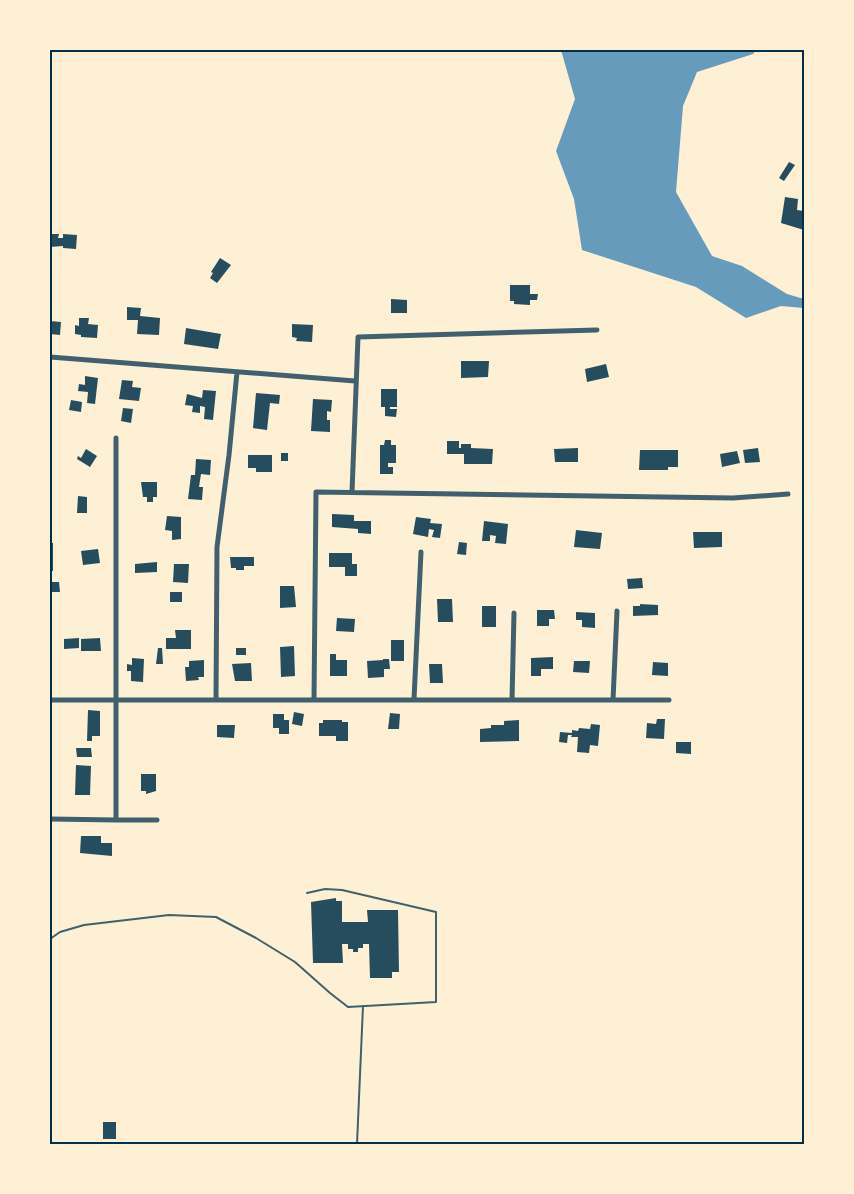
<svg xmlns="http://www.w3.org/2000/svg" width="854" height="1194" font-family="'Public Sans',sans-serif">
	<rect width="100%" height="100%" fill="#fdf0d5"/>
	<!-- water -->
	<path fill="#669bbc" d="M561 50H756L753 54 697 72 683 106 676 192 712 256 742 266 787 294 804 299V308L781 306 746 318 696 287 582 250 574 199 556 151 575 99Z"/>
	<!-- building -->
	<path fill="#264d5e" d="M789 162 795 165 784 181 779 178Z
		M785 197 798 199 797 210 804 211V230L781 223Z
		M50 234H59L58 238H63V234L77 235 76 249 63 248V246L50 247Z
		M220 258 231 265 217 283 210 278 213 273 211 272Z
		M510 285H530V294H538L537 300H530V305L514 304V301H510Z
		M391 299 407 300V313H391Z
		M127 307 141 308 140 316 160 318 159 335 137 334 138 320H127Z
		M79 318H89L88 324 98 325 97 338 81 337V335L75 334V325L79 326Z
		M50 321 61 322 60 335 50 334Z
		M292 324 313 325 312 342 296 341 297 338 292 337Z
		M186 328 221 334 218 349 184 344Z
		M461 361H489L488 377 461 378Z
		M606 364 609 377 587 382 585 369Z
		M85 376 98 378 95 404 87 403 88 392 78 391 79 384 85 385Z
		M122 380 133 381 132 387 141 388 139 401 119 399Z
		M381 389H397V407H390V409H397L396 417 385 416V407H381Z
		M203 390 216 391 213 420 204 419 205 407 200 406V413L192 412 193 406 185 405 187 394 202 398Z
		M256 393 280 395 279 404 270 403 267 430 253 428Z
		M313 399 332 400 331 412 327 411V420H330V432L311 431Z
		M71 400 82 402 81 412 69 410Z
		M123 408 133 409 131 423 121 421Z
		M385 440H391V445H396V463H388V467H393V474H380V445H384Z
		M447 441H459V448H461V444H471V448L493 449 492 464H464V454H447Z
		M578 448V462H555L554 449Z
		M758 448 760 462 745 463 743 450Z
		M86 449 97 456 90 467 77 459 78 456 81 458Z
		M640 450H678V467H668V470H639Z
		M737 451 740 463 722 467 720 454Z
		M281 453H288V461H281Z
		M248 455H272V472H256V468H248Z
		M196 459 211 460 210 475 201 474 199 487H203L202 500 188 499 191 475H195Z
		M141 482H157V497H153V502H147V497H143Z
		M78 496 87 497V513H77Z
		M332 514 354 515V521H371V534L358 533V529L332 527Z
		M167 516 181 517V539L172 540V531L165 530Z
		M416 517 431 519 430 523 442 524 440 538 432 537 434 530 429 529 428 537 413 534Z
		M484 521 508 524 506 544 495 543 496 536 490 535V541H482Z
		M576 530 602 533 600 549 574 547Z
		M693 532H722V547L694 548Z
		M459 542 467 543 466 555 457 554Z
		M50 543H53V571H50Z
		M98 549 100 563 83 565 81 551Z
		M329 553H352V564H357V576H345V567H329Z
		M230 557H254V566H244V570H236V568H231Z
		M157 562V572L135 573V564Z
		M174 564H189L188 583 173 582Z
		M642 578 643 588 628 589 627 579Z
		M50 582H59L60 592H50Z
		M280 586H294L296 607 280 608Z
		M170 592H182V602H170Z
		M437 599H452L453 622H438Z
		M640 604 658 605V615L633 616V606H640Z
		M482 606H496V627H482Z
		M537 610H554L555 619H549V626H537Z
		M576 612 595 613V628L582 627V620H576Z
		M337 618 355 619 354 632 336 631Z
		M175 630H191V649H166V638H176Z
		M79 638V648L64 649V639Z
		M100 638 101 651H81V639Z
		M391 640H404V661H391Z
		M294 646 295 676 281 677 280 647Z
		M158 648H162L163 664H156Z
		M236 648H246V655H236Z
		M330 654H336V660H347V676H330Z
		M553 657V669H541V676H531V658Z
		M132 658 144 659 143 682 131 681V671H127V664L132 665Z
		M383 659H389L390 669H384V677L368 678 367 661 383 660Z
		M204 660V677H198L199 680 186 681 185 667H189V661Z
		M574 661H590L589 673 573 672Z
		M653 662 668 663V676L652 675Z
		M251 663 252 681H235L232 664Z
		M429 664H442L443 683H430Z
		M88 710 100 711V736H92V741H87Z
		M294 712 304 714 302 726 292 724Z
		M390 713 400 714 399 729H388Z
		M273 714H284V720H289V734H279V728H273Z
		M657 719H665L664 739 646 738 647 723 656 724Z
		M323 720H342V722H348V741H336V736H319V723H323Z
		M519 720V741L480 742V729L491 728V725H504V721Z
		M591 724 600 725 598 746 590 745 589 753 577 752 578 737H571L572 735H568L567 743 559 742 560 732 572 733V730L578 731 579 728 590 729Z
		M217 725H235L234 738 217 737Z
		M676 742H691V754L676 753Z
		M76 748H91L92 757H77Z
		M76 765 91 766 90 795H75Z
		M141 774H156V791L146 794V791H141Z
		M81 836H101V843H112V856L80 853Z
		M336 898V901H342V922H368L367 910H398L399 972H392V978H370L369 944H363V948H358V952H353V949H348V944H342L343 963H313L311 902Z
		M103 1122H116V1139H103Z"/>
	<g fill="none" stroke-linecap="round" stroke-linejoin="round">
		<!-- service -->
		<path stroke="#3f606c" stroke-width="2" d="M50 939 60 932 84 925 169 915 216 917 256 938 295 962 330 993 348 1007 436 1002V912L342 890 325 889 307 893
			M357 1144 363 1006"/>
		<!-- minor -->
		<path stroke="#3f606c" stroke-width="5" d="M50 357 355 381
			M352 492 358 337 597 330
			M314 699 316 492 733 498 788 494
			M414 699 421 552
			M50 700H669
			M216 700 217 547 229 455 237 372
			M512 700 514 613
			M613 700 617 611
			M50 819 116 820V438
			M116 820H157"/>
	</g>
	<!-- border -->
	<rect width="854" height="1194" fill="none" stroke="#fdf0d5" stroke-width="102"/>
	<rect x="51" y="51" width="752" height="1092" fill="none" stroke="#003049" stroke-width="2"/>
</svg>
